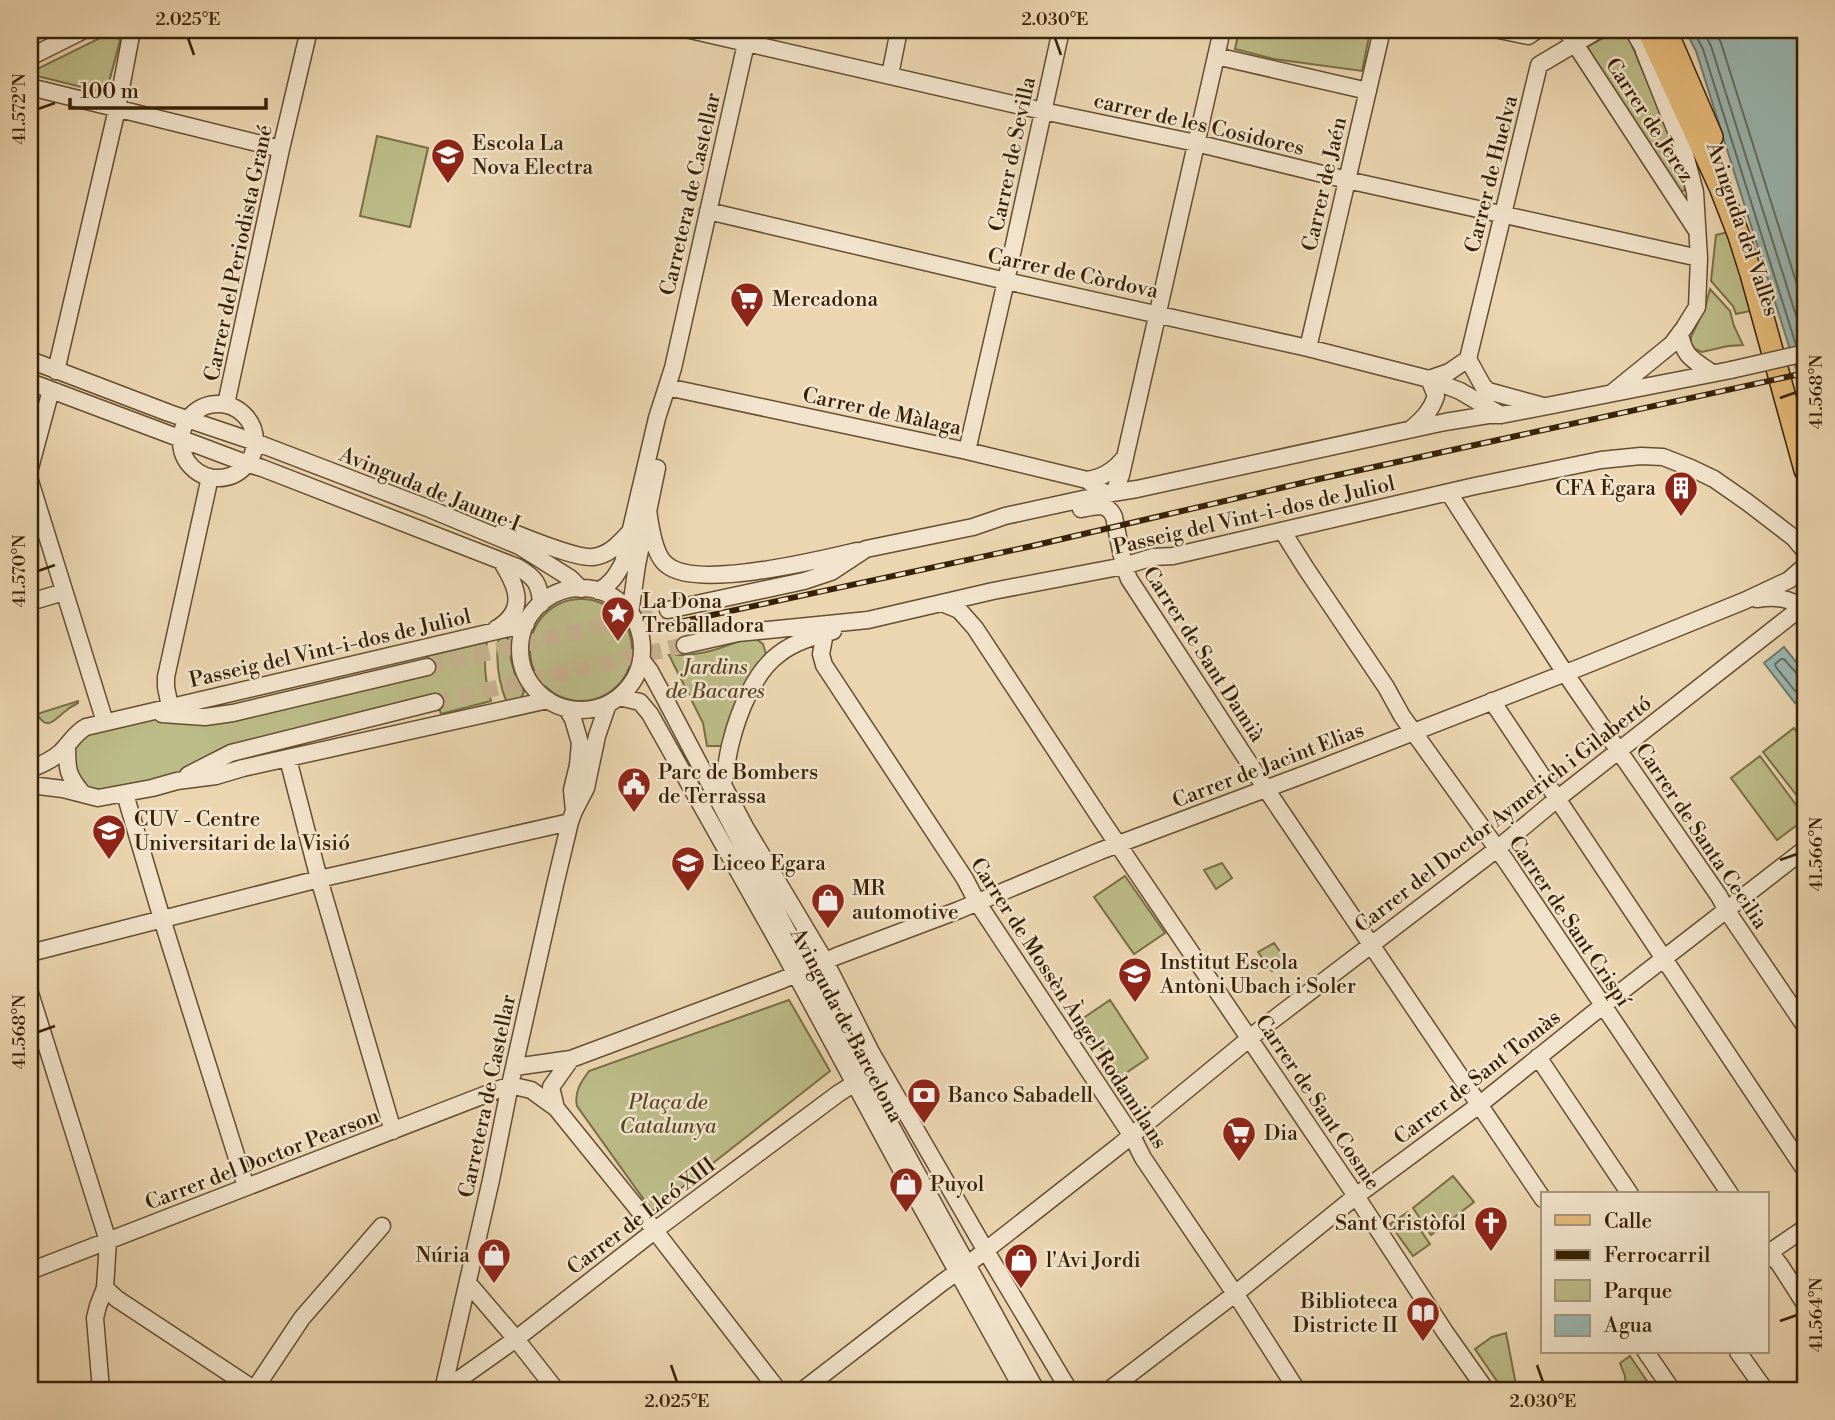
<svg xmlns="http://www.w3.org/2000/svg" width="1835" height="1420" font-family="'Libre Bodoni',serif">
	<rect width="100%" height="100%" fill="#ebd6b1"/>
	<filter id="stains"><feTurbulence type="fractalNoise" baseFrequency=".00286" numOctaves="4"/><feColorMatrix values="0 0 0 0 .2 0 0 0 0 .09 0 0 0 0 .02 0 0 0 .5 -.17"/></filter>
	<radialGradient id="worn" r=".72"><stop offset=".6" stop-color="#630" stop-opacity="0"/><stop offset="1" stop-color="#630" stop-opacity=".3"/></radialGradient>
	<!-- green -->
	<path fill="#bcbc88" stroke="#7a6e47" stroke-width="2" d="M1239 30H1369L1370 32 1362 71 1274 59 1235 49Z
		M112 32 117 34 120 41 106 93 33 75V71Z
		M1614 32C1623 31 1627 36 1631 43L1679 156 1689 187 1678 194 1585 48Z
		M377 136 428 148 410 227 360 216Z
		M1728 232 1751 307 1750 311 1736 314 1733 306 1711 281 1716 235Z
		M1710 289 1730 311 1734 326 1743 345 1728 346 1702 352 1695 349 1691 343V337L1705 308Z
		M530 650a51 51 0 1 1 102 0a51 51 0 1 1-102 0Z
		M499 636H503L509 639 511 660 515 674 524 692 520 700 507 703C498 681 495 660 499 636Z
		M755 638 763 644 766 654C743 687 732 705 723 746H707L703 723 669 655C683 655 696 655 710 651 726 647 738 640 755 638Z
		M487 642C483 662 485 681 491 701L441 714 435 696 224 747V750L196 766 178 774 105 792 86 788 72 770 71 759 76 745 79 740 92 732 153 719H213L214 724 430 672 427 656Z
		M78 701V703C74 705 70 707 67 710 55 718 48 733 37 714Z
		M1794 728 1805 743V806L1763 752Z
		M1760 756 1805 817V819L1777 840 1731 778Z
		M1222 863 1232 878 1216 889 1204 870Z
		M1125 876 1165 933 1134 954 1094 897Z
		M1274 943 1286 960 1272 971 1258 952Z
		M789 1000 830 1071 652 1211 577 1106C574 1092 581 1082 589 1071Z
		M1110 1000 1148 1058 1120 1077 1082 1019Z
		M1453 1176 1474 1202 1431 1235 1413 1208Z
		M1408 1212 1430 1244 1413 1256 1390 1224Z
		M1506 1333 1516 1385 1519 1390H1503L1475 1349 1492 1337Z
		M1630 1356 1653 1390H1626L1625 1376 1620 1363Z"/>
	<!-- water -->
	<path fill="#9ab7b3" stroke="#727b6e" stroke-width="2" d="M1685 30H1794L1805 64V397L1696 51Z
		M1784 647 1805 673V695L1795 703 1764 663Z"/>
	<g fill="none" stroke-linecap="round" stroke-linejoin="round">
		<!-- shore -->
		<path stroke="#686c5c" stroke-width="2" d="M1693 30 1703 49 1796 345
			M1703 30 1711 46 1805 344
			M1715 30 1721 43 1805 310
			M1805 677 1798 675 1784 659H1781L1775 664 1776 667 1795 691 1805 690"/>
		<!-- minor-tunnel -->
		<path stroke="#c7b28f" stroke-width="16" stroke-dasharray="16 8" stroke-linecap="butt" d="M427 667 668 610
			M435 702 685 645"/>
		<!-- minor casing -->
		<g stroke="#644e31" stroke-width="19">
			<path id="minor" d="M690 30 1043 111 1196 143 1347 180 1699 258
				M1499 30 1528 36 1537 30
				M1566 30 1697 231
				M1633 30 1649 58
				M1216 56 1368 91
				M30 57 84 30
				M890 75 899 30
				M30 87 281 149
				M708 211 1006 281 1308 348 1429 379 1460 391 1501 415
				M1680 333C1684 358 1693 359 1712 373
				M1308 348 1382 30
				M1468 359 1483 386 1488 391 1543 406
				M30 360 169 413 255 442 430 509 519 546 570 578 581 589
				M56 371 117 109 132 30
				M1429 379 1449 372 1468 359 1539 65 1598 30
				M30 382 248 464 262 468 517 567C535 577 540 584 541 604
				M667 387 967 451 1087 480 1106 494
				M1613 392 1672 344 1684 328 1697 307 1699 258 1695 192 1685 154 1644 51
				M181 441a37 37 0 1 1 74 0a37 37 0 1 1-74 0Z
				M226 404 281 149 309 30
				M1411 429C1423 419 1431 411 1436 396L1429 379
				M967 451 1006 281 1061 30
				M30 468 51 390
				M1087 480C1103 478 1115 470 1125 457
				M30 481 105 722
				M1114 492 1121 475 1222 30
				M1449 493 1565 673 1719 896 1727 911 1805 1026
				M1081 509C1095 506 1108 502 1114 517L1124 566 1129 579 1266 789 1543 1199
				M648 510C650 525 654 556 667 565 697 590 819 560 857 551
				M504 529C522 536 576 559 593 557 609 555 619 544 629 533
				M1283 532 1307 570 1386 687 1402 716 1506 861 1730 1194
				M520 649a61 61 0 1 1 122 0a61 61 0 1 1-122 0Z
				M598 591C611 584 616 576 623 563L657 418 673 368 749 30
				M1757 599C1777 596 1789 598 1805 609
				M30 602 64 592
				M942 603 959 610 975 628 1106 827 1356 1196 1445 1332 1486 1390
				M668 610 804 581 831 572 866 549 973 527 1005 516 1106 494 1137 489 1445 422 1488 415H1501L1731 370
				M630 614 637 565 657 468
				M496 629C528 610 517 586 501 561
				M825 633 821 654 824 665 965 879 977 902 1132 1136 1143 1158 1242 1304 1297 1390
				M685 645 738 633 868 620 993 591 1124 566 1153 557 1173 556 1475 486 1601 460 1641 456 1663 457 1691 468 1714 479 1747 502 1794 538 1805 551
				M641 659 650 671 662 693 864 1077 1036 1390
				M619 697 640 702 650 714 786 956 917 1199 1023 1390
				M1492 701 1805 1170
				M170 707 166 687V677L210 477
				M567 709 573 719 580 743 578 765 572 790 574 811
				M162 714 205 717 233 713 427 667
				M67 745C67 770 67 775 83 794
				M288 759 319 879 393 1131
				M30 769C41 765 52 760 61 752 70 743 75 733 86 727L526 624
				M188 775 231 753 435 702
				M30 785 63 789 98 798 152 788 177 781 216 776 243 768 548 700
				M723 785 745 827 825 961 871 1052 986 1251 1069 1390
				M125 794 162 919 246 1187
				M720 795C726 778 726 760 731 742 738 714 754 672 779 654 794 642 815 636 833 631
				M30 953 319 879 570 822
				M30 993 108 1241 105 1288 98 1306 95 1318 101 1390
				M1538 1057 1630 1194
				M515 1067 571 1059 782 980 837 956 959 910 1100 851 1316 770 1581 667 1744 601 1789 580 1805 566
				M510 1085 531 1090 556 1108 649 1223 778 1390
				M556 1108 551 1087 571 1059
				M1767 1249 1780 1265 1805 1304
				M1767 1254 1805 1228
				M30 1271 510 1085
				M468 1283 516 1339 556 1390
				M105 1288 117 1299 255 1390
				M1646 1352 1672 1390
				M1738 1352 1765 1390
				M254 1390 302 1318 382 1226
				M443 1390 491 1180 510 1085 555 885 570 822 574 811 586 788 597 736 608 704
				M444 1390 516 1339 662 1225 839 1093 863 1078
				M803 1390 943 1282 967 1265 1120 1145 1261 1029 1497 849 1557 799 1793 614 1805 611
				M1109 1390 1235 1294 1356 1196 1479 1105 1591 1015 1805 849"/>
		</g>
		<!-- major casing -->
		<g stroke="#372106" stroke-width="24">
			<path id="major" d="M1648 30 1720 187 1739 236 1751 274 1805 470
				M1666 30 1712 137"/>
		</g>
		<!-- minor -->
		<use href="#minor" stroke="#f2e4cc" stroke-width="16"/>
		<!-- major -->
		<use href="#major" stroke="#e6bb78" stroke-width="21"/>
		<!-- rail casing -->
		<g stroke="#372106" stroke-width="6">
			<path id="rail" d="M661 626 1032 546 1319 479 1805 373"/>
		</g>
		<!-- rail -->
		<use href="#rail" stroke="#f2e4cc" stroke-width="3.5" stroke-dasharray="10" stroke-linecap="butt"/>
		<!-- minor-bridge casing -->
		<g stroke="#644e31" stroke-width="19" stroke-linecap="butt">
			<path id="minor-bridge" d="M1731 370 1805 353"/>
		</g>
		<!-- minor-bridge -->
		<use href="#minor-bridge" stroke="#f2e4cc" stroke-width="16"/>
	</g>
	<!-- ticks -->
	<path fill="none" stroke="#372106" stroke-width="2.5" d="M188 38 194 55M1055 38 1061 55M38 109 55 103M1780 398 1797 392M38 571 55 565M1780 860 1797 854M38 1032 55 1026M1780 1321 1797 1315M671 1365 677 1382M1537 1365 1543 1382"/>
	<!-- icons -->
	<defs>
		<g id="school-pin" transform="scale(1.75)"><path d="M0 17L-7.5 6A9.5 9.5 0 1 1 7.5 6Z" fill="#8f2418" stroke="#f2e4cc"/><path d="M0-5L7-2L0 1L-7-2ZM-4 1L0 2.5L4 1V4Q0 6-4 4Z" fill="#fff"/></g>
		<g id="supermarket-pin" transform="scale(1.75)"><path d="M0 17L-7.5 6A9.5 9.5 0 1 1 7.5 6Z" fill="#8f2418" stroke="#f2e4cc"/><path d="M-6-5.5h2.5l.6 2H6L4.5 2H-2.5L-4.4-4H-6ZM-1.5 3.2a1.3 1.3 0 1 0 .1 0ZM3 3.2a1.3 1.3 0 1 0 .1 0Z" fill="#fff"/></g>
		<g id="building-pin" transform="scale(1.75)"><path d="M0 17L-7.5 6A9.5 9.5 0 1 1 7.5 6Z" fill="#8f2418" stroke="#f2e4cc"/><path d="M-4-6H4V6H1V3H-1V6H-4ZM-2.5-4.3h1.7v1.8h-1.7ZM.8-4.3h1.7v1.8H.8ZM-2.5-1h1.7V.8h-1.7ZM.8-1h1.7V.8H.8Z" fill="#fff"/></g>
		<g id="sight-pin" transform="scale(1.75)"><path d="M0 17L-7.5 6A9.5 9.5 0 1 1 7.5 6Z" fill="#8f2418" stroke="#f2e4cc"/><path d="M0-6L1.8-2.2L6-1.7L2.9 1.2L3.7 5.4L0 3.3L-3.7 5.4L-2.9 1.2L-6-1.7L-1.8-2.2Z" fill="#fff"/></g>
		<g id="civic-pin" transform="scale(1.75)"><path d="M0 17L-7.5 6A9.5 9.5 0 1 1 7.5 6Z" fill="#8f2418" stroke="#f2e4cc"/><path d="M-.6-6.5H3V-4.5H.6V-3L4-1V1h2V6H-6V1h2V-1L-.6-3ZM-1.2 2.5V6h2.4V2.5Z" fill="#fff"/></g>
		<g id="university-pin" transform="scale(1.75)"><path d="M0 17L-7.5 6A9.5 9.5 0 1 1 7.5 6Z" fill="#8f2418" stroke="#f2e4cc"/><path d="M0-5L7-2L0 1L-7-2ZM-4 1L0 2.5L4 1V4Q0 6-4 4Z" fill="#fff"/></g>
		<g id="shop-pin" transform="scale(1.75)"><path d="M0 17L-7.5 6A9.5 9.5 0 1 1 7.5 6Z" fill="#8f2418" stroke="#f2e4cc"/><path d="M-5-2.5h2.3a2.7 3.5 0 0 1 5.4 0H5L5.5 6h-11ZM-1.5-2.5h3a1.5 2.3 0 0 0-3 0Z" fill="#fff"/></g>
		<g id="bank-pin" transform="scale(1.75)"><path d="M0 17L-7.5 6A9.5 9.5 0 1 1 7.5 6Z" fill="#8f2418" stroke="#f2e4cc"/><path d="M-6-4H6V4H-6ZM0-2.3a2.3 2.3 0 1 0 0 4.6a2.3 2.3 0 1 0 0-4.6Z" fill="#fff"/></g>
		<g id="church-pin" transform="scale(1.75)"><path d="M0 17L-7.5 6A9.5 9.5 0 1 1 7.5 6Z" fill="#8f2418" stroke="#f2e4cc"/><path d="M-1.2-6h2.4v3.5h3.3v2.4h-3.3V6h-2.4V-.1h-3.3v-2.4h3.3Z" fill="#fff"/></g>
		<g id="library-pin" transform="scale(1.75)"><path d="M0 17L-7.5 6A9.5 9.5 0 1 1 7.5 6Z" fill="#8f2418" stroke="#f2e4cc"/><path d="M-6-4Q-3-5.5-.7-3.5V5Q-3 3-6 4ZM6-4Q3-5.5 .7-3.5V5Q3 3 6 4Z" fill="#fff"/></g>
	</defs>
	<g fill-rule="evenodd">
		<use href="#school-pin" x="448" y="155"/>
		<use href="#supermarket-pin" x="747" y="299"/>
		<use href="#building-pin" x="1681" y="488"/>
		<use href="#sight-pin" x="618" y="613"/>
		<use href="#civic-pin" x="634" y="784"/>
		<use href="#university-pin" x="109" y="831"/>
		<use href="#school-pin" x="688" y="863"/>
		<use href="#shop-pin" x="828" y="900"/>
		<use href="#school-pin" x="1135" y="974"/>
		<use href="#bank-pin" x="924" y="1095"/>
		<use href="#supermarket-pin" x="1239" y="1133"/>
		<use href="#shop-pin" x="906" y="1184"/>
		<use href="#church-pin" x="1491" y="1223"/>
		<use href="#shop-pin" x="494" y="1255"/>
		<use href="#shop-pin" x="1021" y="1260"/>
		<use href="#library-pin" x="1423" y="1313"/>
	</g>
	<g text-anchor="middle" stroke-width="5" stroke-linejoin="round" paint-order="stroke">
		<!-- street labels -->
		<g font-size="21" fill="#372106" stroke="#f2e4cc">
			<text transform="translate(1650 120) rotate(57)" y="7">Carrer de Jerez</text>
			<text transform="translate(1199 124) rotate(13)" y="7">carrer de les Cosidores</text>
			<text transform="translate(1012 154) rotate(-78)" y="7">Carrer de Sevilla</text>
			<text transform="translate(1491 174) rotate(-76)" y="7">Carrer de Huelva</text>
			<text transform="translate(1324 184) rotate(-77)" y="7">Carrer de Jaén</text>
			<text transform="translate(690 194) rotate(-77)" y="7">Carretera de Castellar</text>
			<text transform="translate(1743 229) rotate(71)" y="7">Avinguda del Vallès</text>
			<text transform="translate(238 253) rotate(-78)" y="7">Carrer del Periodista Grané</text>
			<text transform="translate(1073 273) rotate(12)" y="7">Carrer de Còrdova</text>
			<text transform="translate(882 411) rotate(12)" y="7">Carrer de Màlaga</text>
			<text transform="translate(430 489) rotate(22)" y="7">Avinguda de Jaume I</text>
			<text transform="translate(1254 515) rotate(-13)" y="7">Passeig del Vint-i-dos de Juliol</text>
			<text transform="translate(330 648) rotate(-13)" y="7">Passeig del Vint-i-dos de Juliol</text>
			<text transform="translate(1204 654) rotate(57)" y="7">Carrer de Sant Damià</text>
			<text transform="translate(1268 765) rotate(-21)" y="7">Carrer de Jacint Elias</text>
			<text transform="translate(1503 814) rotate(-38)" y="7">Carrer del Doctor Aymerich i Gilabertó</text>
			<text transform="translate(1702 836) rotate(56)" y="7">Carrer de Santa Cecilia</text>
			<text transform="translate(1570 921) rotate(56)" y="7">Carrer de Sant Crispí</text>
			<text transform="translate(1069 1003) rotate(57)" y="7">Carrer de Mossèn Àngel Rodamilans</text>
			<text transform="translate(847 1025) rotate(62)" y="7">Avinguda de Barcelona</text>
			<text transform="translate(1477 1077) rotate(-38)" y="7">Carrer de Sant Tomàs</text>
			<text transform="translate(487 1096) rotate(-78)" y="7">Carretera de Castellar</text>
			<text transform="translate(1318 1102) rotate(56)" y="7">Carrer de Sant Cosme</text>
			<text transform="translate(262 1159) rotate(-21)" y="7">Carrer del Doctor Pearson</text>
			<text transform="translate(641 1216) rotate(-37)" y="7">Carrer de Lleó XIII</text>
		</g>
		<!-- poi labels -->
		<g font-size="21" fill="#372106" stroke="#f2e4cc" text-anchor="start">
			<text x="472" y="150">Escola La<tspan x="472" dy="24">Nova Electra</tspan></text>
			<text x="772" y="306">Mercadona</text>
			<text x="1656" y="495" text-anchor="end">CFA Ègara</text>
			<text x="642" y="608">La Dona<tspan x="642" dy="24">Treballadora</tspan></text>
			<text x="658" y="779">Parc de Bombers<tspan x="658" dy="24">de Terrassa</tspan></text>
			<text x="134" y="826">CUV - Centre<tspan x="134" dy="24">Universitari de la Visió</tspan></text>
			<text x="712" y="870">Liceo Egara</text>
			<text x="852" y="895">MR<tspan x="852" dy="24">automotive</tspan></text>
			<text x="1160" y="969">Institut Escola<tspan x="1160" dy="24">Antoni Ubach i Soler</tspan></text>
			<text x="948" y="1102">Banco Sabadell</text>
			<text x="1264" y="1140">Dia</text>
			<text x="930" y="1191">Puyol</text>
			<text x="1466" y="1230" text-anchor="end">Sant Cristòfol</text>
			<text x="470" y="1262" text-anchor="end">Núria</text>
			<text x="1046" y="1267">l'Avi Jordi</text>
			<text x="1398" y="1308" text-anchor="end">Biblioteca<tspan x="1398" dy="24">Districte II</tspan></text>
		</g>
		<!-- park labels -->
		<g font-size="21" font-style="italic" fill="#584826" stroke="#f2e4cc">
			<text x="715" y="674">Jardins<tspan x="715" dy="24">de Bacares</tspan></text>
			<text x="668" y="1109">Plaça de<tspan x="668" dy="24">Catalunya</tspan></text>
		</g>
	</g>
	<!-- margin -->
	<rect width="1835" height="1420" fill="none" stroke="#ebd6b1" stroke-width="77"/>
	<!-- legend -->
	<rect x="1541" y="1192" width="228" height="161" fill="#f2e4cc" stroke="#a7967d" stroke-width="2"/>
	<rect x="1555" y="1215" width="35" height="10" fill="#e6bb78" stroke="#a7967d" stroke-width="2"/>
	<text x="1604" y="1228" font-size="21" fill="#372106">Calle</text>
	<rect x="1555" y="1250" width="35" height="10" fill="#372106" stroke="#a7967d" stroke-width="2"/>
	<text x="1604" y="1262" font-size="21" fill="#372106">Ferrocarril</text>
	<rect x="1555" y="1280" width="35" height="21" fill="#bcbc88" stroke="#a7967d" stroke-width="2"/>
	<text x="1604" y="1298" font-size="21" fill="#372106">Parque</text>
	<rect x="1555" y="1315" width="35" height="21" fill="#9ab7b3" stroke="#a7967d" stroke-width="2"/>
	<text x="1604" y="1332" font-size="21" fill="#372106">Agua</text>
	<!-- scale -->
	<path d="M70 98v10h196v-10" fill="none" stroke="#372106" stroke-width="3.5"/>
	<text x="80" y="98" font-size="21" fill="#372106" stroke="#f2e4cc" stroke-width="5" paint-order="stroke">100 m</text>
	<rect x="38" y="38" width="1759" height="1344" fill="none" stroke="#372106" stroke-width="2.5"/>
	<g font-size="18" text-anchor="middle" fill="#372106">
		<text x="188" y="25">2.025°E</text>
		<text x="1055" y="25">2.030°E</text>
		<text transform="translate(19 109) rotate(-90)" y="6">41.572°N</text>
		<text transform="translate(1816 392) rotate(-90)" y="6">41.568°N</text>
		<text transform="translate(19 571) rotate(-90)" y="6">41.570°N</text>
		<text transform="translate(1816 854) rotate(-90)" y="6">41.566°N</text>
		<text transform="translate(19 1032) rotate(-90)" y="6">41.568°N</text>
		<text transform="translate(1816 1315) rotate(-90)" y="6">41.564°N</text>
		<text x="677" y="1407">2.025°E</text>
		<text x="1543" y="1407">2.030°E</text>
	</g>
	<rect width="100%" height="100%" filter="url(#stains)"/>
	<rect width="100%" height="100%" fill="url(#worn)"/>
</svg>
